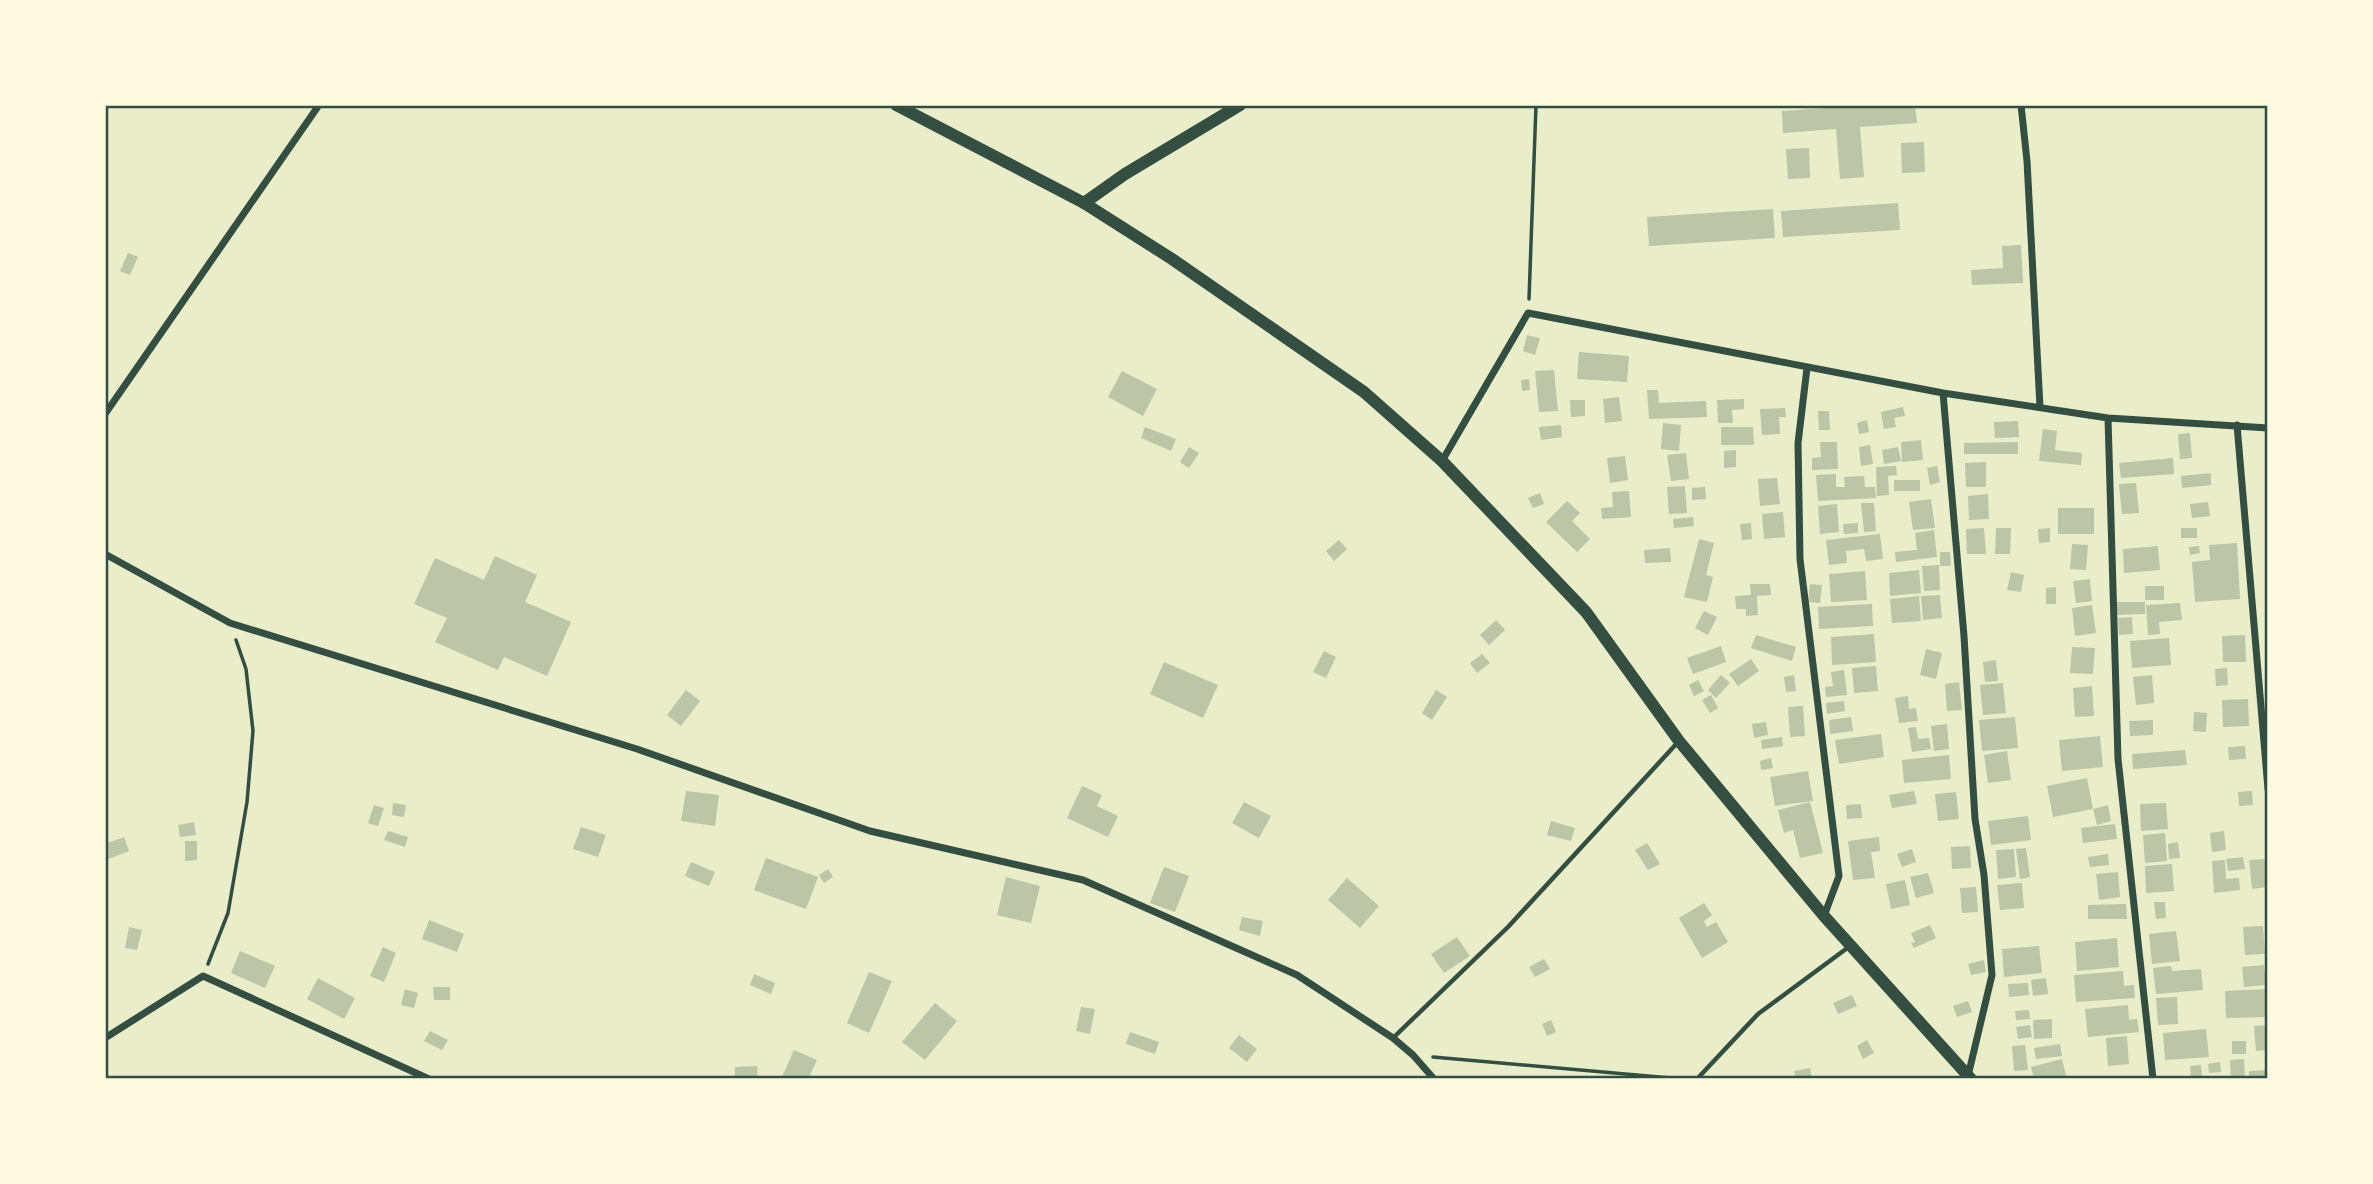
<svg xmlns="http://www.w3.org/2000/svg" width="2373" height="1184" font-family="'Golos Text',sans-serif">
	<rect width="100%" height="100%" fill="#e9edc9"/>
	<!-- building -->
	<path fill="#bcc5a7" d="M1840 105H1864V108L1915 105 1917 123 1860 127 1864 177 1840 179 1836 129 1783 133 1782 111 1840 107Z
		M1924 142 1925 172 1902 173 1901 143Z
		M1809 148 1810 178 1788 179 1786 149Z
		M1898 203 1900 230 1783 237 1781 211Z
		M1773 209 1775 238 1649 246 1647 217Z
		M2021 245 2023 283 1972 285 1971 270 2003 268 2002 246Z
		M128 253 138 257 130 275 120 271Z
		M1527 335 1540 338 1535 355 1523 351Z
		M1579 352 1629 356 1627 382 1577 379Z
		M1554 370 1558 411 1539 412 1535 371Z
		M1122 371 1157 389 1143 416 1108 397Z
		M1529 379 1530 390 1522 391 1521 380Z
		M1647 390H1658L1659 403 1706 401 1707 417 1649 419Z
		M1619 397 1622 421 1605 423 1603 399Z
		M1744 399V409L1732 410 1733 423H1718L1717 400Z
		M1570 400H1585V416L1571 417Z
		M1903 407 1905 416 1894 418 1896 427 1884 429 1881 412Z
		M1785 408 1786 417H1779L1780 434 1762 435 1760 409Z
		M1818 411H1829L1830 430H1819Z
		M1867 420 1869 432 1859 434 1857 423Z
		M2018 421 2019 437 1995 438 1994 422Z
		M1663 423 1681 425 1679 451 1661 449Z
		M1561 425 1562 437 1541 440 1539 427Z
		M1145 427 1176 439 1171 451 1141 438Z
		M1721 427H1753L1754 445H1721Z
		M2043 429 2057 431 2055 450 2082 453 2081 465 2039 461Z
		M2190 433 2192 458 2180 459 2178 434Z
		M1921 440 1923 460 1902 462 1901 442Z
		M1820 442H1837L1838 469 1812 470V458L1821 457Z
		M2018 442V454H1964V443Z
		M1870 445 1873 464 1861 466 1859 447Z
		M1189 447 1199 453 1189 468 1180 462Z
		M1898 447 1901 461 1884 464 1882 450Z
		M1736 450V467L1724 468V451Z
		M1686 453 1689 479 1671 481 1667 455Z
		M1625 456 1628 480 1610 483 1607 458Z
		M2173 458 2174 474 2121 478 2119 463Z
		M1986 462V487H1966L1965 463Z
		M1896 466 1897 475 1888 476 1889 495 1877 496 1876 467Z
		M1937 466 1940 482 1930 485 1927 468Z
		M2211 473V485L2182 488 2181 476Z
		M1836 474V487H1845L1844 477 1864 476 1865 487H1875L1876 498 1818 501 1816 475Z
		M1777 478 1780 504 1760 506 1758 479Z
		M1894 480H1920V491H1894Z
		M2136 483 2139 513 2122 514 2119 484Z
		M1685 486 1687 513 1669 514 1667 487Z
		M1705 487 1706 499 1692 500V488Z
		M1629 491 1631 517 1602 519 1601 508 1613 507 1612 492Z
		M1540 493 1544 504 1533 508 1528 498Z
		M1988 494 1989 519 1969 520 1968 496Z
		M1931 499 1935 528 1913 530 1909 502Z
		M1567 501 1580 513 1572 521 1590 539 1577 552 1546 522Z
		M2208 502 2210 516 2192 518 2190 504Z
		M1861 503H1874L1876 531 1864 532Z
		M1837 504 1839 532 1820 534 1818 506Z
		M2058 508H2094V534H2058Z
		M1783 512 1785 537 1764 539 1762 514Z
		M1693 517 1694 526 1674 528 1673 519Z
		M1751 523 1752 539 1742 540 1740 524Z
		M1858 523V533L1844 534 1843 524Z
		M1984 528 1986 554H1967L1966 529Z
		M1996 528H2011L2010 554H1995Z
		M2050 528V542L2039 543 2038 529Z
		M2181 528H2197V538H2181Z
		M1934 530 1937 557 1896 562 1895 552 1917 550 1915 533Z
		M1880 534 1883 559 1866 561 1864 549 1846 551 1847 563 1829 565 1826 540Z
		M1699 539 1714 543 1706 575 1713 577 1707 602 1684 597Z
		M1339 540 1347 549 1334 561 1326 551Z
		M2237 543 2240 599 2195 602 2192 562 2210 560 2209 545Z
		M2072 544 2088 545 2086 570 2070 569Z
		M2158 546 2160 570 2124 573 2123 549Z
		M2199 546 2200 553 2190 555 2189 547Z
		M1670 548 1671 562 1645 563 1644 550Z
		M1940 552H1950L1951 566H1940Z
		M495 556 537 575 525 602 571 622 547 676 504 657 498 670 435 642 447 618 414 604 435 558 484 580Z
		M1939 565 1940 590 1924 591 1922 566Z
		M1919 570 1921 593 1890 596 1889 573Z
		M1865 571 1867 600 1831 602 1829 574Z
		M2011 572 2024 575 2021 592 2007 590Z
		M2090 579 2092 601 2076 603 2073 581Z
		M1750 584H1770L1771 595 1757 596 1758 615 1746 616V609H1736L1735 596 1751 595Z
		M1810 584 1822 585 1820 603 1808 602Z
		M2145 586H2164V600H2145Z
		M2056 587V604H2046V588Z
		M1940 595 1942 618 1923 620 1921 596Z
		M1919 596 1921 621 1892 623 1890 599Z
		M2116 602H2145V614L2116 615Z
		M2180 603 2182 620 2159 622 2160 634 2148 635 2146 605Z
		M1872 604 1873 626 1819 629 1818 607Z
		M2092 605 2096 633 2075 636 2072 608Z
		M1704 611 1717 617 1708 635 1695 628Z
		M2132 617 2133 634 2119 635 2118 618Z
		M1496 620 1505 630 1489 645 1480 635Z
		M1874 634 1876 662 1832 665 1831 637Z
		M1756 635 1796 647 1792 661 1751 648Z
		M2245 635 2246 662H2223L2222 636Z
		M2169 638 2171 665 2132 668 2130 641Z
		M1721 646 1726 662 1693 674 1687 658Z
		M2072 647 2095 648 2093 674 2070 673Z
		M1926 649 1942 653 1936 679 1920 675Z
		M1324 651 1336 657 1326 678 1313 672Z
		M1482 654 1490 663 1477 673 1470 663Z
		M1751 659 1759 671 1738 686 1729 674Z
		M1996 660 1998 681 1985 682 1983 662Z
		M1164 662 1218 685 1203 718 1150 694Z
		M1876 666 1878 691 1854 693 1852 668Z
		M2227 668 2228 685 2216 686 2215 669Z
		M1844 670 1847 695 1826 697 1825 687 1833 686 1831 672Z
		M1721 675 1730 683 1716 698 1708 690Z
		M1794 675 1796 691 1786 692 1784 677Z
		M2152 675 2154 703 2136 705 2133 677Z
		M1698 680 1704 691 1694 696 1689 685Z
		M1959 682 1962 710 1947 711 1945 684Z
		M2003 683 2006 713 1983 715 1980 685Z
		M2092 686 2094 716 2075 717 2073 688Z
		M686 690 700 701 681 726 667 715Z
		M1436 690 1447 697 1432 720 1422 713Z
		M1711 695 1718 708 1710 713 1702 700Z
		M1908 696 1909 709 1916 708 1918 721 1899 723 1895 698Z
		M2248 699 2249 726 2223 727 2222 700Z
		M1844 701 1845 711 1827 714 1826 703Z
		M1803 706 1805 736 1790 737 1788 707Z
		M2194 712 2207 713 2206 732 2193 731Z
		M1851 717 1853 731 1830 734 1829 720Z
		M2015 717 2018 748 1982 751 1979 720Z
		M2153 720V735L2130 736 2129 721Z
		M1766 722 1768 735 1754 738 1752 724Z
		M1947 724 1949 749 1934 751 1931 726Z
		M1916 727 1918 739 1929 738 1931 749 1912 752 1908 728Z
		M1881 734 1884 757 1839 764 1835 740Z
		M2100 736 2103 767 2062 771 2059 740Z
		M1782 737 1783 746 1762 749 1761 740Z
		M2245 746 2246 759 2229 760 2228 747Z
		M2185 750 2187 765 2133 769 2132 754Z
		M2007 751 2011 780 1988 783 1984 755Z
		M1949 755 1951 779 1904 783 1902 760Z
		M1771 758 1773 768 1761 770 1760 761Z
		M1808 771 1813 801 1775 806 1770 777Z
		M2087 778 2093 809 2053 817 2047 786Z
		M1082 786 1102 795 1097 806 1118 816 1108 837 1067 818Z
		M686 791 719 795 715 826 681 821Z
		M1914 791 1917 804 1892 808 1889 795Z
		M2252 791 2253 805 2239 806 2238 792Z
		M1956 792 1959 819 1938 821 1935 794Z
		M1244 802 1271 816 1259 838 1232 823Z
		M1810 802 1823 853 1800 858 1793 830 1784 833 1778 810Z
		M393 803 406 805 404 817 392 815Z
		M2166 803 2168 829 2141 831 2140 804Z
		M1861 804 1862 818 1847 819 1846 805Z
		M374 805 384 808 378 826 368 823Z
		M2108 805 2111 821 2097 825 2093 809Z
		M2028 816 2031 840 1991 845 1988 821Z
		M1551 821 1575 828 1571 841 1547 835Z
		M194 822 196 835 180 837 178 825Z
		M2115 824 2117 839 2083 843 2081 828Z
		M581 827 606 835 598 857 573 849Z
		M388 831 408 837 405 847 384 840Z
		M2224 831 2226 850 2212 852 2210 833Z
		M2165 833 2167 861 2145 863 2143 835Z
		M124 837 129 851 106 860 105 844Z
		M1879 837 1880 851 1871 852 1875 878 1853 880 1848 841Z
		M185 841H197V860L185 861Z
		M2178 842 2180 858 2169 859 2168 844Z
		M1647 843 1660 864 1648 870 1635 850Z
		M1970 846 1971 868 1952 869 1951 847Z
		M2026 848 2030 877 2020 879 2016 849Z
		M1912 849 1916 862 1902 867 1897 854Z
		M2014 849 2016 877 1998 879 1996 850Z
		M2108 854 2109 865 2090 867 2088 857Z
		M2243 857 2245 869 2228 871 2226 859Z
		M766 858 818 877 806 909 754 890Z
		M2266 859 2268 887 2252 889 2249 860Z
		M2225 860 2226 879 2239 878 2240 890 2214 893 2212 861Z
		M691 862 715 872 709 886 685 876Z
		M2172 864 2174 891 2146 893 2145 866Z
		M1164 867 1189 876 1175 912 1150 903Z
		M828 869 833 877 824 883 819 875Z
		M2118 872 2120 897 2099 900 2096 874Z
		M1928 873 1934 893 1916 898 1910 877Z
		M1006 877 1040 886 1031 923 997 915Z
		M1347 878 1379 906 1360 928 1328 900Z
		M1905 880 1910 905 1891 909 1886 884Z
		M2022 883 2024 908 2000 910 1997 885Z
		M1976 887 1978 912 1962 913 1960 888Z
		M2154 902H2165L2166 918 2156 919Z
		M1704 903 1712 915 1704 921 1707 927 1716 922 1728 942 1702 958 1679 918Z
		M2126 904 2127 919H2088V905Z
		M1242 917 1263 921 1260 936 1239 930Z
		M429 920 464 934 457 952 422 939Z
		M1930 925 1936 938 1914 948 1911 943 1915 942 1911 933Z
		M2263 926 2265 954 2245 955 2243 927Z
		M129 927 142 930 137 950 125 948Z
		M2176 931 2180 961 2152 964 2149 934Z
		M1457 937 1470 956 1444 973 1431 954Z
		M2117 938 2119 967 2077 971 2075 942Z
		M2039 946 2042 973 2004 977 2002 949Z
		M383 947 396 953 384 982 370 976Z
		M240 951 275 966 265 988 231 973Z
		M1544 959 1550 969 1535 977 1529 967Z
		M1984 960 1986 972 1971 975 1968 964Z
		M2264 965 2266 985 2244 987 2242 967Z
		M2171 966 2172 971 2201 969 2203 990 2156 994 2153 968Z
		M2123 971 2124 986 2134 985 2135 998 2076 1002 2074 975Z
		M869 972 892 981 869 1033 847 1023Z
		M754 974 775 983 771 994 750 985Z
		M318 978 355 998 344 1019 307 999Z
		M2046 978 2048 994 2033 996 2031 980Z
		M2028 983 2029 995 2009 997 2008 984Z
		M433 987H450V1000H434Z
		M405 989 418 993 414 1008 401 1005Z
		M2268 989V1017L2226 1018 2225 991Z
		M1852 995 1857 1006 1838 1014 1833 1003Z
		M2177 997 2178 1024 2158 1025 2156 998Z
		M1968 1001 1972 1012 1957 1017 1953 1006Z
		M935 1003 957 1021 925 1060 902 1042Z
		M2128 1005 2129 1020 2137 1019 2139 1032 2088 1037 2085 1009Z
		M1081 1007 1095 1009 1090 1034 1076 1031Z
		M2029 1010 2030 1019 2016 1020 2015 1011Z
		M2052 1019V1038L2034 1039 2033 1020Z
		M1551 1020 1556 1032 1547 1036 1542 1024Z
		M2030 1025 2032 1037 2018 1039 2016 1027Z
		M2268 1025V1050L2256 1051 2254 1026Z
		M2206 1029 2209 1057 2165 1060 2163 1033Z
		M430 1031 448 1040 442 1050 424 1041Z
		M1130 1032 1159 1042 1155 1054 1126 1044Z
		M1239 1035 1257 1049 1247 1062 1229 1048Z
		M2127 1036 2129 1064 2108 1066 2106 1038Z
		M1867 1040 1874 1053 1863 1059 1857 1046Z
		M2232 1041H2246V1054H2232Z
		M2060 1044 2062 1056 2036 1059 2034 1048Z
		M2025 1045 2028 1070 2014 1071 2012 1046Z
		M794 1050 817 1060 808 1079H781Z
		M2062 1059 2067 1079H2034L2031 1067Z
		M2244 1059 2245 1079H2231L2230 1060Z
		M2220 1062 2221 1072 2209 1073 2208 1064Z
		M2201 1065 2202 1077 2191 1079 2190 1066Z
		M757 1066 758 1079H735V1067Z
		M1810 1068 1812 1079H1796L1794 1071Z
		M2268 1070V1079H2249V1071Z"/>
	<g fill="none" stroke-linecap="round" stroke-linejoin="round">
		<!-- path -->
		<path stroke="#344e41" stroke-width="3.5" d="M1529 299 1536 105
			M208 964 228 913 247 802 253 731 246 669 236 640
			M1433 1057 1682 1079"/>
		<!-- service -->
		<path stroke="#344e41" stroke-width="4.5" d="M1393 1038 1508 927 1679 741
			M1697 1079 1758 1014 1850 946"/>
		<!-- minor -->
		<path stroke="#344e41" stroke-width="7" d="M2021 105 2027 161 2040 407
			M1807 368 1798 443 1800 559 1839 876 1824 916
			M1943 393 1964 636 1975 819 1984 875 1992 975 1968 1076
			M105 414 319 105
			M2108 418 2118 759 2153 1079
			M2237 425 2268 789
			M1442 461 1528 313 1943 393 2108 418 2268 428
			M105 554 230 623 637 749 870 831 1083 880 1297 975 1393 1038 1413 1055 1434 1079
			M105 1038 203 976 429 1079"/>
		<!-- tertiary -->
		<path stroke="#344e41" stroke-width="12" d="M1084 203 1125 174 1240 105"/>
		<!-- secondary -->
		<path stroke="#344e41" stroke-width="12" d="M896 105 1084 203 1172 259 1364 392 1442 461 1586 612 1679 741 1824 916 1971 1079"/>
	</g>
	<!-- border -->
	<rect width="2373" height="1184" fill="none" stroke="#fefae0" stroke-width="214"/>
	<rect x="107" y="107" width="2159" height="970" fill="none" stroke="#344e41" stroke-width="2.5"/>
</svg>
